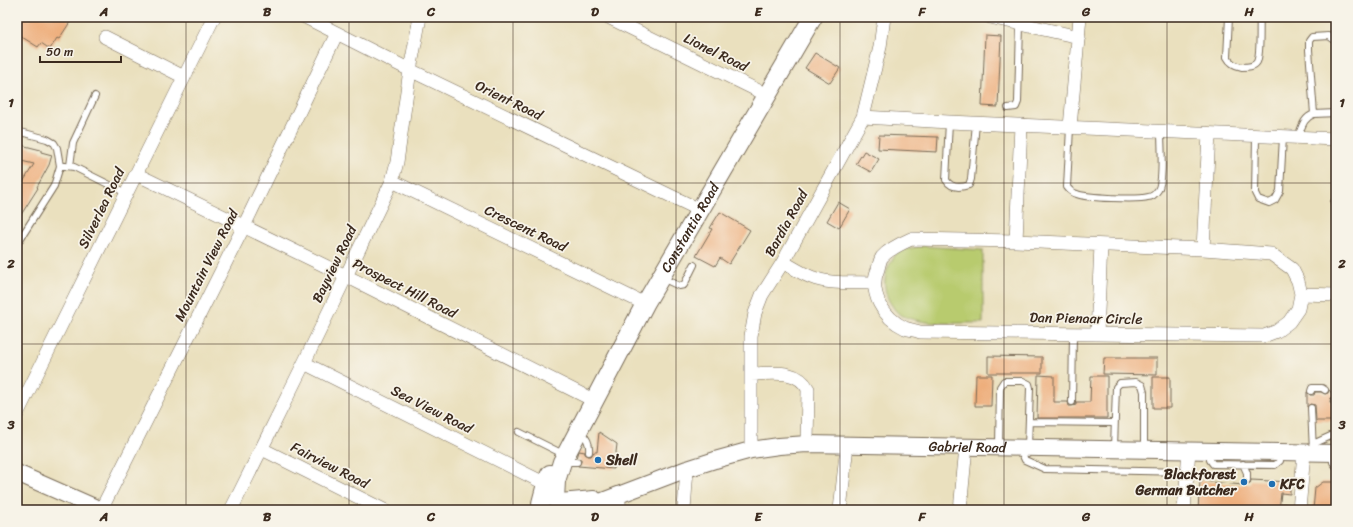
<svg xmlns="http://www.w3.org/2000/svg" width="1353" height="527" font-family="Sriracha,sans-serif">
	<rect width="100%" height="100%" fill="#f7f3e8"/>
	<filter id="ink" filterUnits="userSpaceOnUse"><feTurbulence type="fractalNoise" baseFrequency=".025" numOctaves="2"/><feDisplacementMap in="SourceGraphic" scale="8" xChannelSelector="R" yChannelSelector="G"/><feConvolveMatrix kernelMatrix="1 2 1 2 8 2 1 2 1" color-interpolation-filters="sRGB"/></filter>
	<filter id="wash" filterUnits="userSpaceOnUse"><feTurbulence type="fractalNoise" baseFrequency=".012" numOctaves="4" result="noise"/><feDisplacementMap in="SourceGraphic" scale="16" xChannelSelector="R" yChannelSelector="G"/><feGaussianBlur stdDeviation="0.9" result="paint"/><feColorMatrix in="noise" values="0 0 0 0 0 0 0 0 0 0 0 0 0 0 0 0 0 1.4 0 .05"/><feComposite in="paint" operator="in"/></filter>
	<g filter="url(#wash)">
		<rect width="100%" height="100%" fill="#eae0be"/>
		<!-- green -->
		<path fill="#b8cb6e" stroke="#7a7a46" d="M922 246 983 250V323C957 322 926 327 901 315 898 314 895 310 893 307 882 293 882 274 893 259 894 257 896 253 898 252 905 248 915 248 922 246Z"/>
		<g id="blocks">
			<!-- building -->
			<path fill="#eeae7c" d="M17 17H24L30 20 32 17H69L68 20 70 22 59 39 57 38 50 49 41 43 38 47 17 34Z
				M985 35 1001 36 998 107 982 106Z
				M815 53 840 68 830 83 805 68Z
				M879 135 938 137 937 152 878 149Z
				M17 144 41 150V152L52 155 49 165 37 187 38 188 17 221V192L34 164 17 160Z
				M864 151 879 159 871 172 856 164Z
				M838 202 850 209 839 228 827 221Z
				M720 212 750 230 729 264 720 258 715 266 696 256 712 229 710 228Z
				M988 356 1042 357V373H988Z
				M1104 358H1157V375L1103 374Z
				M976 375H992L991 406H975Z
				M1038 375 1054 376V402H1068L1069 406H1072L1076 405V402H1090L1091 376H1107V418H1037Z
				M1153 377H1170V408H1153Z
				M1329 390 1335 397 1331 398 1330 402 1333 406 1336 407V421H1316L1315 405 1310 404 1307 407V392L1310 395H1314L1315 392H1321L1325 394 1328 393Z
				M599 432 617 444 614 469 578 466 581 462V459L577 458 579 451 585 452V454L588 456H591L594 452H597Z
				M1251 480 1290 482V494L1281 493 1279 510H1198L1200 481 1243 485V482L1247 484H1250Z
				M1323 482H1336V510H1313L1315 488Z"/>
		</g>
	</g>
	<g filter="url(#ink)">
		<use href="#blocks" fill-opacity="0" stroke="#786a56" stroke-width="1"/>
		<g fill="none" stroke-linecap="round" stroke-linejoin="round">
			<!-- service casing -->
			<g stroke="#786a56" stroke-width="8">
				<path id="service" d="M1229 17 1227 57C1230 63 1235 66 1242 67 1247 67 1254 67 1257 62 1261 53 1259 28 1260 17
					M1008 108 1016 107 1018 102 1020 24
					M1314 114 1336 113
					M949 122 946 180C951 188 960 188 969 185L971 179 976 123
					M1070 127 1067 187C1070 191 1072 193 1077 194 1086 198 1139 200 1148 197 1152 197 1156 193 1158 190 1164 181 1161 144 1161 132
					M17 131 47 139 54 143 57 148 60 166 54 186 17 244
					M1256 136 1255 193 1258 199 1269 203 1275 200 1280 191 1283 137
					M1298 137C1302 127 1303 118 1314 114L1309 50V41L1312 37 1329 36 1336 41
					M60 166H65L74 167 126 193
					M70 166 73 143 95 96
					M1334 202 1336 203
					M662 278 679 286 684 285 694 265
					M1311 391 1312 388H1322L1325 390
					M1334 401 1336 403
					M1072 402 1073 334
					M1311 408 1313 451
					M1029 422 1114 423
					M580 431C586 438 590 442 589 452
					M519 432 563 454
					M1313 444 1333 435 1336 431
					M999 446 1000 387 1004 381H1023L1029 384 1030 388 1028 447
					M1114 448 1116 387 1120 383 1136 382 1142 385 1144 392V449
					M1020 449 1025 460 1045 469 1187 472
					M1209 452 1210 460 1213 464 1275 465 1280 461V452
					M1333 453V462L1336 466
					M564 462H577
					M1243 464 1247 473V480
					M1284 510V507"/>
			</g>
			<!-- minor casing -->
			<g stroke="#786a56" stroke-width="14">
				<path id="minor" d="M305 17 410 70 700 210
					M608 17 767 95
					M990 17 1079 37
					M105 37 184 77
					M863 117 949 122 1336 139
					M1070 127 1080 17
					M136 174 346 276 595 401
					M392 181 645 304
					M911 239 1016 241 1203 249 1271 254 1292 269 1298 281 1301 294 1298 309 1289 322 1277 331 1264 336 920 332C915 330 910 330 905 328 883 318 868 292 878 269 879 265 880 260 882 257 889 249 902 243 911 239Z
					M1016 241 1021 125
					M1203 249 1209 134
					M783 262C792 267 801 273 811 277 830 285 854 282 874 283
					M1301 294 1336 295
					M1097 334 1101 245
					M304 363 546 484
					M751 374C771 374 797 368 808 389L807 444
					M17 414 214 17
					M262 449 384 510
					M751 450V336L755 313 762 295 783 262 863 117 880 47 884 17
					M618 495 620 510
					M101 510 244 226 337 33
					M231 510 304 363 392 181 397 162 410 70 420 17
					M684 510 687 469
					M840 510 847 445
					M960 510 966 447
					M1184 510 1189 451
					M1299 510 1304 453"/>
			</g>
			<!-- tertiary casing -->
			<g stroke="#786a56" stroke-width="18">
				<g id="tertiary">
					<path d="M17 473 101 510"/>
					<path d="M560 502 594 499"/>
					<path id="s1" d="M579 510 687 469 715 460 751 450 779 446 807 444 1336 453"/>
				</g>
			</g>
			<!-- secondary casing -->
			<g stroke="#786a56" stroke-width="20">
				<g id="secondary">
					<path id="s2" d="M555 499 556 481 562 462 645 304 813 17"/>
					<path d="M541 503 546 484 550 474"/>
				</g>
			</g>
			<!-- service -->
			<use href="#service" stroke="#fff" stroke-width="6"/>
			<!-- minor -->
			<use href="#minor" stroke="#fff" stroke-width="13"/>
			<!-- tertiary -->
			<use href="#tertiary" stroke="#fff" stroke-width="16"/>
			<!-- secondary -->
			<use href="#secondary" stroke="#fff" stroke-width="18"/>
		</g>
	</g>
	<!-- grid -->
	<path fill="none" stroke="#3b2a1e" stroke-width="1" stroke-opacity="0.55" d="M186 17V510M349 17V510M513 17V510M676 17V510M840 17V510M1004 17V510M1167 17V510M17 183H1336M17 344H1336"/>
	<!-- markers -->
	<g fill="#1f6fb2" stroke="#f7f3e8" stroke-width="1.5">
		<circle cx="598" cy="460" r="4"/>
		<circle cx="1244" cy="482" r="4"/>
		<circle cx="1272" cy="484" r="4"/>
	</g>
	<g text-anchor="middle" stroke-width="3.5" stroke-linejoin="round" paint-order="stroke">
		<!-- street labels -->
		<g font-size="14" fill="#3b2a1e" stroke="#f7f3e8">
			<text transform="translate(716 52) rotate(26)" y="5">Lionel Road</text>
			<text transform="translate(509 100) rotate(26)" y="5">Orient Road</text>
			<text transform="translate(101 208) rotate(-64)" y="5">Silverlea Road</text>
			<text transform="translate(786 223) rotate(-61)" y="5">Bardia Road</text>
			<text dy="5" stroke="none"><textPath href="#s2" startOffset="305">Constantia Road</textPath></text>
			<text transform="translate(526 228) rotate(26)" y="5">Crescent Road</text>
			<text transform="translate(334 264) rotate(-64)" y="5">Bayview Road</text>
			<text transform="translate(206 265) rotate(-63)" y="5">Mountain View Road</text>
			<text transform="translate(405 288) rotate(27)" y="5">Prospect Hill Road</text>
			<text transform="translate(1086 318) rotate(1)" y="5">Dan Pienaar Circle</text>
			<text transform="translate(432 409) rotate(27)" y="5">Sea View Road</text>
			<text dy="5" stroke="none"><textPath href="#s1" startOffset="399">Gabriel Road</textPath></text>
			<text transform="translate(330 465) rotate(27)" y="5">Fairview Road</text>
		</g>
		<!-- poi labels -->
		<g font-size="14" font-weight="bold" fill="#3b2a1e" stroke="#f7f3e8" text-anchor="start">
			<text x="606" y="465">Shell</text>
			<text x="1236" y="479" text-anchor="end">Blackforest<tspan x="1236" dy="16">German Butcher</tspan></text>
			<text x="1280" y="489">KFC</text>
		</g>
	</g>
	<!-- margin -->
	<rect width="1353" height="527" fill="none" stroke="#f7f3e8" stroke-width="44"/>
	<!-- scale -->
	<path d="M40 56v6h81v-6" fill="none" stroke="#3b2a1e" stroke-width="2"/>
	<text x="46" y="56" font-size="12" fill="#3b2a1e" stroke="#f7f3e8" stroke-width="3" paint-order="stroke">50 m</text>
	<rect x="22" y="22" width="1309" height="483" fill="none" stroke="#3b2a1e" stroke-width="1.5"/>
	<g font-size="13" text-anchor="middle" font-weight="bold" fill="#3b2a1e">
		<text x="104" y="16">A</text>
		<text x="267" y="16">B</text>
		<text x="431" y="16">C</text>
		<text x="595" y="16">D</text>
		<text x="758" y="16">E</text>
		<text x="922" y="16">F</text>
		<text x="1086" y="16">G</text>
		<text x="1249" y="16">H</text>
		<text x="11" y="107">1</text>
		<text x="1342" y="107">1</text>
		<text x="11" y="268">2</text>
		<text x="1342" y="268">2</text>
		<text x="11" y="429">3</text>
		<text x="1342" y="429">3</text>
		<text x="104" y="521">A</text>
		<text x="267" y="521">B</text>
		<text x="431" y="521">C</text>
		<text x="595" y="521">D</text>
		<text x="758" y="521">E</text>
		<text x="922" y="521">F</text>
		<text x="1086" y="521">G</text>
		<text x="1249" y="521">H</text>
	</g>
</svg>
